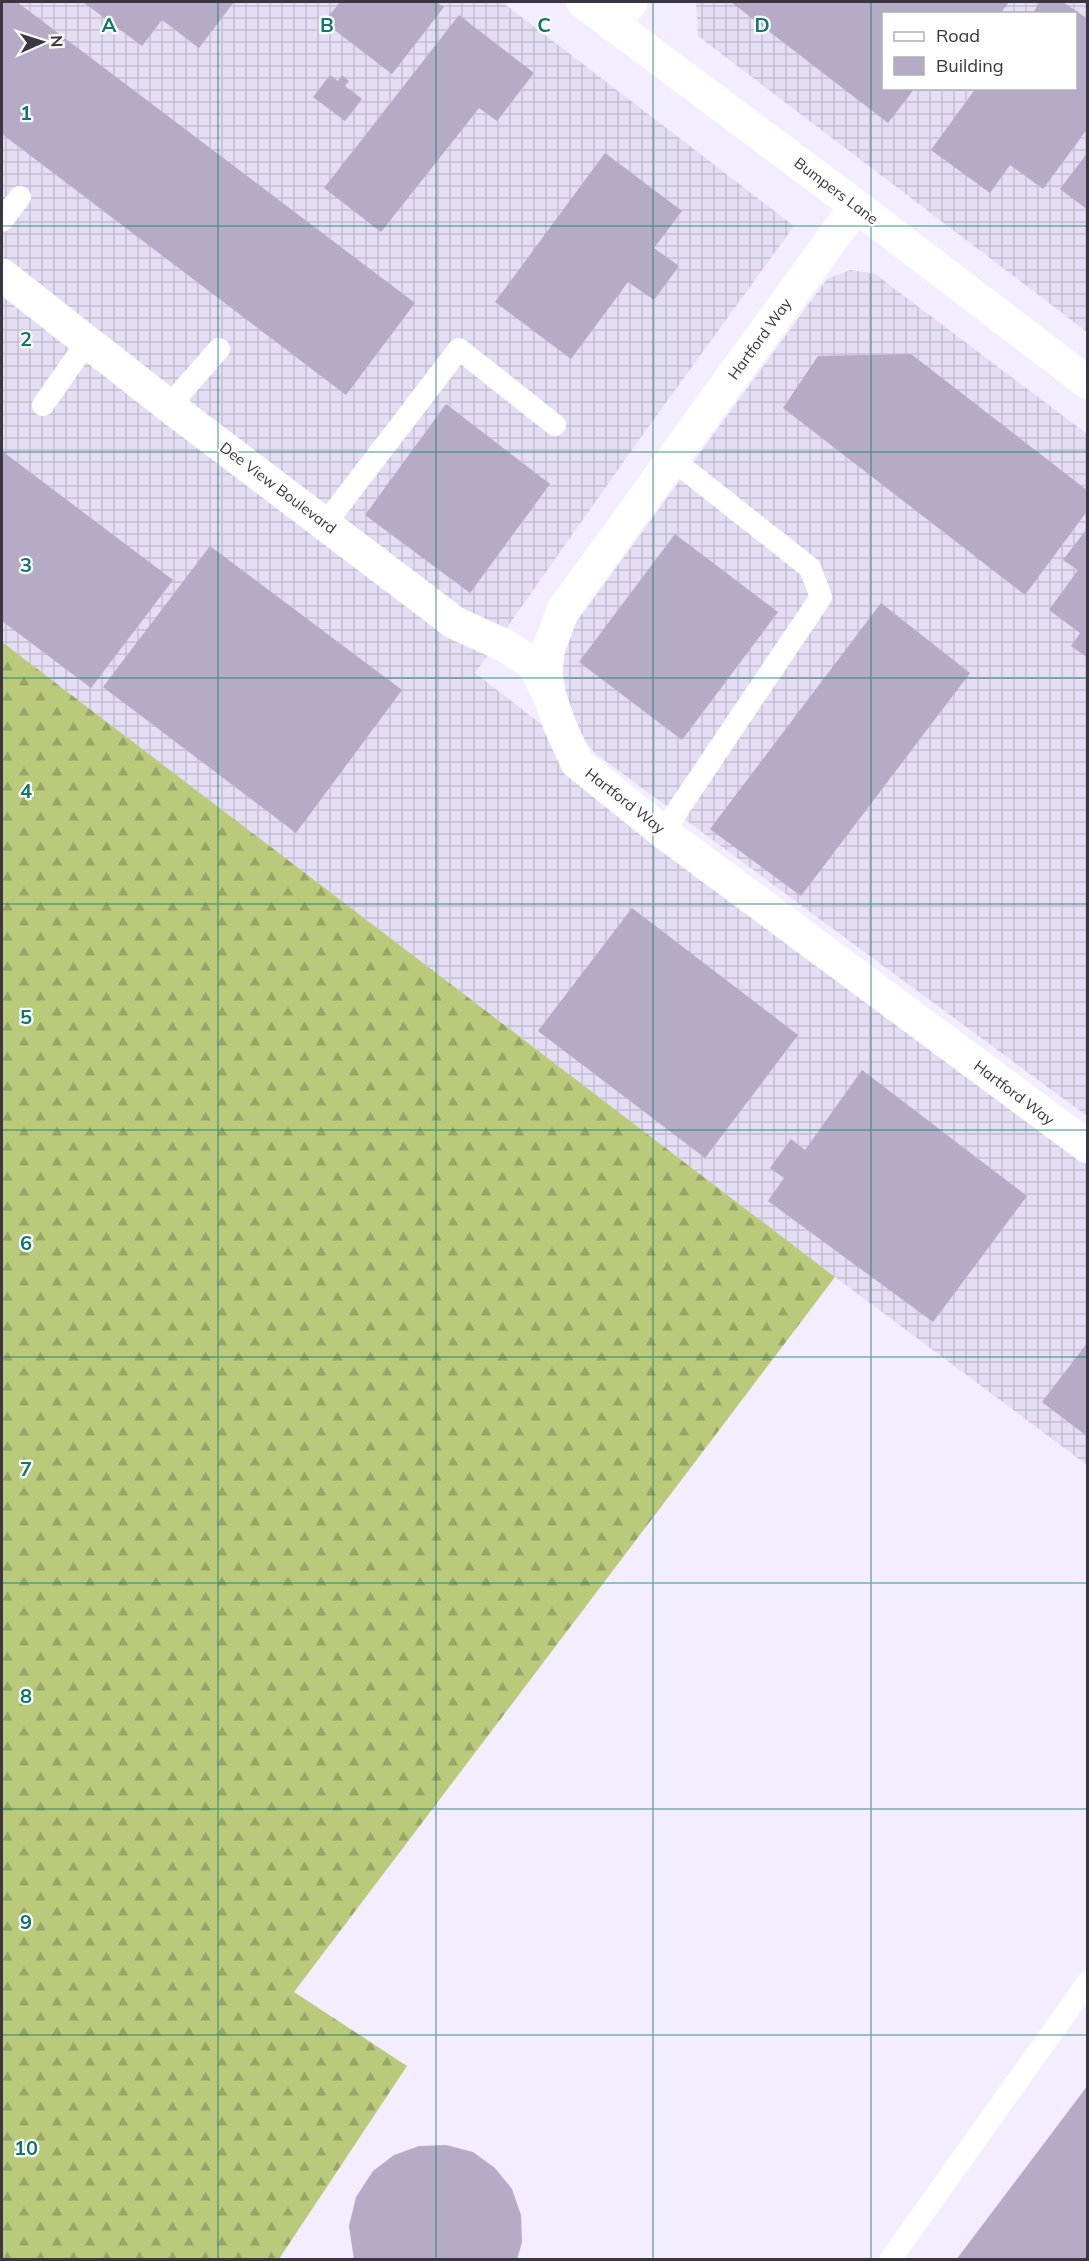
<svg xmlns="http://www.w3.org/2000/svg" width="1089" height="2261" font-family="Mulish,sans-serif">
	<defs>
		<pattern id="industrial-grid" width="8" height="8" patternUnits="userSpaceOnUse" patternTransform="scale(1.5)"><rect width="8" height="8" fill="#e5ddf3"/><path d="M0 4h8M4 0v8" fill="none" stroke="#c5bed2"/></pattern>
		<pattern id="forest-firs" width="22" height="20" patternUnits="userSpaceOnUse" patternTransform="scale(1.5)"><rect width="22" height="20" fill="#b9cb7b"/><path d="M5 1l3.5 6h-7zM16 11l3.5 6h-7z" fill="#97a666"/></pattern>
	</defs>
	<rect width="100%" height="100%" fill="#f3edff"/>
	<!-- industrial -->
	<path fill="url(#industrial-grid)" fill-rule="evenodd" d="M2 2H502L794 226 636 444 475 673 1087 1146V1465L835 1277 2 642Z
		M696 2H1087V332L698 36ZM884 14H1076V88H884Z
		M850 270 875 274 1087 434V1116L596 754 572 727 561 700 562 642 827 279Z"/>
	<!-- forest -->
	<path fill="url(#forest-firs)" d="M2 642 835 1277 294 1992 407 2066 279 2259H2Z"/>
	<!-- building -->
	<path fill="#b6abc7" d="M2 2H17L415 303 346 395 2 134Z
		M83 2H234L199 48 162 20 142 46Z
		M340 2H436L444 7 392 74 324 22Z
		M731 2H1009L1000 14H884V88H915L888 123Z
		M1040 2H1063L1088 19V128L1043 189 1010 165 990 193 931 150 976 88H1076V14H1032Z
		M459 15 534 73 497 121 479 108 381 232 324 188Z
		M330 75 338 81 342 75 349 81 345 86 362 99 345 121 313 97Z
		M1088 152V210L1060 189Z
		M605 153 682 211 654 248 679 266 654 300 628 282 571 359 495 302Z
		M911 354 1088 491V510L1025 595 783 408 818 356Z
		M446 404 550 484 470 593 365 515Z
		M2 451 173 580 91 688 2 621Z
		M1088 527V658L1071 646 1080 633 1049 610 1078 570 1063 560Z
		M675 534 778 612 682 740 579 662Z
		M210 546 402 690 296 833 103 687Z
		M881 603 970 673 801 896 710 829Z
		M632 908 798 1035 705 1158 538 1031Z
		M862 1070 1027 1196 933 1322 768 1201 784 1178 770 1168 791 1139 805 1150Z
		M1088 1342V1437L1042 1402Z
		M1088 2085V2260H956Z
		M446 2145 473 2152 495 2168 512 2189 521 2215 522 2242 517 2260H354L349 2226 356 2197 373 2171 394 2155 419 2146Z"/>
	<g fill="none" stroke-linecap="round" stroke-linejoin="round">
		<!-- lane -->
		<path stroke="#fff" stroke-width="22" d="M2 221 20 197
			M43 405 88 341
			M169 406 219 349
			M325 524 459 349 555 425
			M663 832 821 597 810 568 672 459
			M890 2260 1088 1982"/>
		<!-- street -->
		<path stroke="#fff" stroke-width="33" d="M613 25 631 2
			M856 206 563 610 548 651 546 675 550 697 560 726 577 763 663 832 1088 1147
			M2 275 169 406 455 623 506 646 534 665 549 695"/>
		<!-- secondary -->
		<path stroke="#fff" stroke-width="33" d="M583 2 856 206 1088 383"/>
	</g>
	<!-- grid -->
	<path fill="none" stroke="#0f766e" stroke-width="1.5" stroke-opacity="0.55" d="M218 2V2260M436 2V2260M653 2V2260M871 2V2260M2 226H1088M2 452H1088M2 678H1088M2 904H1088M2 1130H1088M2 1357H1088M2 1583H1088M2 1809H1088M2 2035H1088"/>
	<g text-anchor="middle" stroke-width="4.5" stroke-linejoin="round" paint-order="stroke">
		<!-- street labels -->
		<g font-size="15" fill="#3a3541" stroke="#fff">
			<text transform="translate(836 191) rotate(37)" y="5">Bumpers Lane</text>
			<text transform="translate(760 339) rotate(-54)" y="5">Hartford Way</text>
			<text transform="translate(278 488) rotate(37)" y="5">Dee View Boulevard</text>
			<text transform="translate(625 801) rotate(38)" y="5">Hartford Way</text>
			<text transform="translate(1014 1093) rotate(37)" y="5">Hartford Way</text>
		</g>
	</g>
	<g font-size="20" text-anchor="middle" font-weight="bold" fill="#0f766e" stroke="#fff" stroke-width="4.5" stroke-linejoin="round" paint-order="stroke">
		<text x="109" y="32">A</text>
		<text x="327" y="32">B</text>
		<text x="544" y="32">C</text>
		<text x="762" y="32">D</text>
		<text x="26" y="120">1</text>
		<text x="26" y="346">2</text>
		<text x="26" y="572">3</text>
		<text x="26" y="798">4</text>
		<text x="26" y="1024">5</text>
		<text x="26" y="1250">6</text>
		<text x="26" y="1476">7</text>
		<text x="26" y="1703">8</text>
		<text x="26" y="1929">9</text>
		<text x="26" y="2155">10</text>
	</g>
	<!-- border -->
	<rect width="1089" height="2261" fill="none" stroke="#3a3541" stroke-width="6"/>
	<!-- legend -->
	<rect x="882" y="12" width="195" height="78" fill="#ffffff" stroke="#b0aeb3" stroke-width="1.5"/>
	<rect x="894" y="32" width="30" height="9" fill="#ffffff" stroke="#b0aeb3" stroke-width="1.5"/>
	<text x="936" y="42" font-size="18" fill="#3a3541">Road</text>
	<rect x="894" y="57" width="30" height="18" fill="#b6abc7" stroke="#b0aeb3" stroke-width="1.5"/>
	<text x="936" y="72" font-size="18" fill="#3a3541">Building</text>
	<!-- north arrow -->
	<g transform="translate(42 42) rotate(87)" stroke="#ffffff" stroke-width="4.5" paint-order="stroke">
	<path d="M0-4.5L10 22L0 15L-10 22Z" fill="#3a3541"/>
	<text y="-9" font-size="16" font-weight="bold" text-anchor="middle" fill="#3a3541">N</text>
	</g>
</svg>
